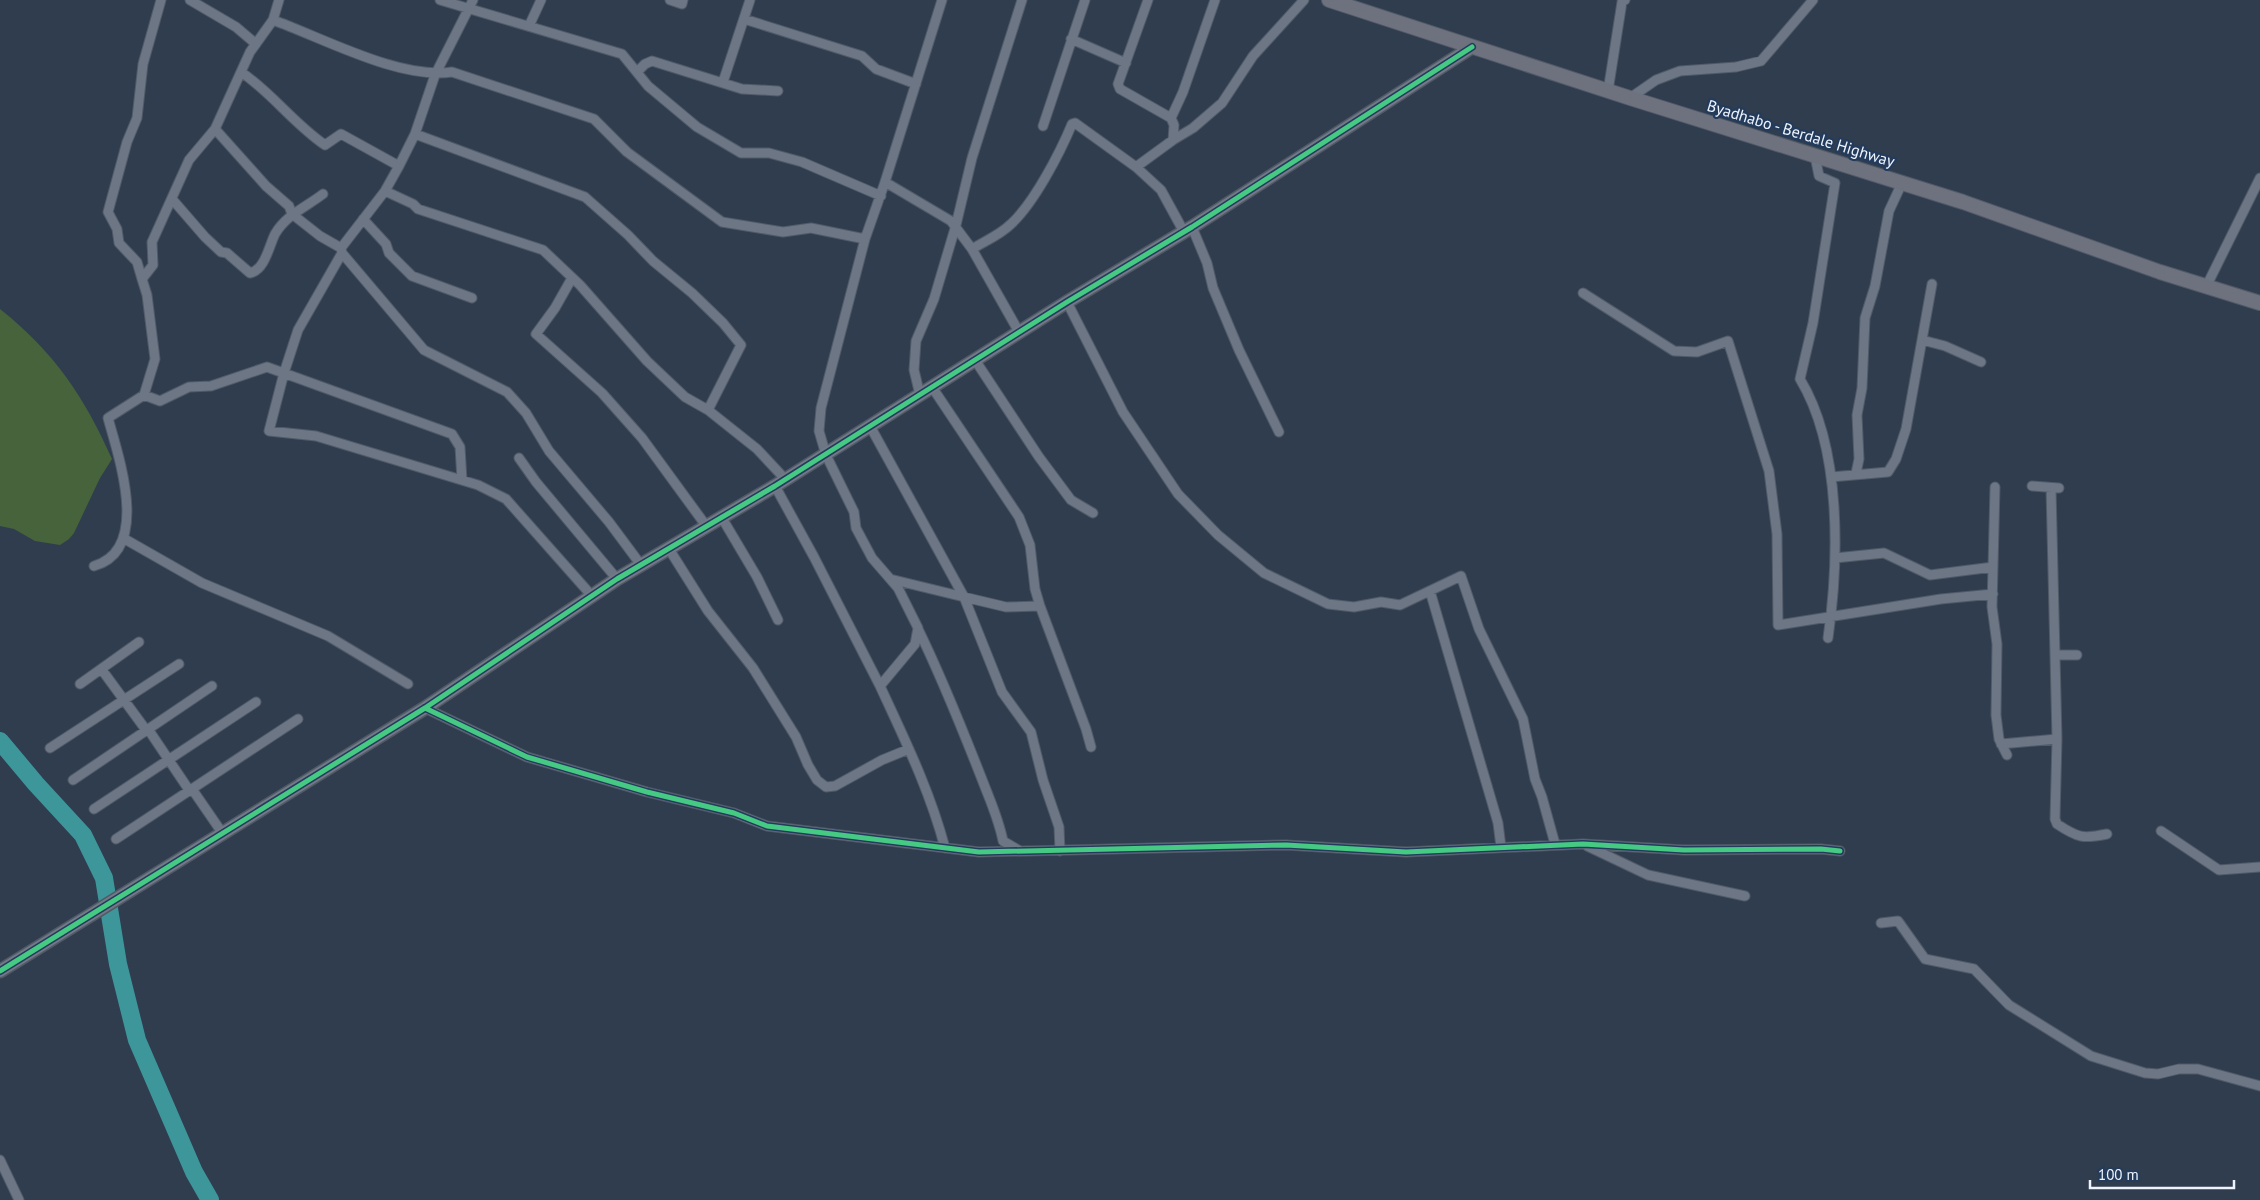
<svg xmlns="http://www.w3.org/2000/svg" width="2260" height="1200" font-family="'PT Sans',sans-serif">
	<rect width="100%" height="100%" fill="#303d4f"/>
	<!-- green -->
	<path fill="#46633c" d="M0 309C54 352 84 396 112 459L100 478 74 533 69 539 60 545 35 541 14 529 0 526Z"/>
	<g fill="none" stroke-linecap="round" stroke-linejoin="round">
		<!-- river -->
		<path stroke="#3d979a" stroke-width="18" d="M0 741 36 784 83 835 104 878 118 964 137 1040 194 1172 210 1200"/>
		<!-- street casing -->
		<g stroke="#515a67" stroke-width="11">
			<path id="street" d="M190 0 236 27 256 44
				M440 0 622 54 648 86 697 127 741 153H769L802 162 881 196
				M473 0 435 75 415 134 399 166 385 191 341 248 342 253 298 330 284 373 269 431 316 436 478 485 506 499 592 596
				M670 0 682 4 683 0
				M942 0 885 182 865 239 821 408 819 431 826 455 854 512 856 528 872 558 898 588 918 628 915 644 880 686C905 740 930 791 945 848
				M1148 0 1118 84 1120 89 1171 118 1174 125 1173 140 1136 167 1161 190 1184 232
				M744 19 862 56 876 69 916 84
				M273 20C323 38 400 80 452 72L594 119 627 152 722 222 783 232 811 228 865 239
				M529 26 541 0
				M1071 39 1126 63
				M241 72C272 93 294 124 325 145L341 134 399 166
				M637 72 645 64 652 61 742 89 778 91
				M723 82 750 0
				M1608 91 1622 2 1625 0
				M1630 98 1656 80 1680 71 1736 67 1761 61 1813 0
				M1171 118 1183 92 1215 0
				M1043 126 1085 0
				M215 129 266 186 289 206 292 214 320 236 341 248
				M415 134 585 197 628 235 653 261 692 293 723 323 741 345 708 410
				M1173 140 1193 128 1222 103 1253 56 1304 0
				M1815 156 1819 176 1835 183 1813 323 1800 379C1842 448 1839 561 1828 638
				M885 182 951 221 972 249
				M385 191 413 204 418 209 543 250 580 285 647 361 685 397 708 410 757 449 786 480
				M172 199 205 237 221 252 227 253 250 273C265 270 269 246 275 234 286 215 306 207 323 194
				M363 219 386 244 389 253 412 276 472 298
				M1192 227 1207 263 1213 288 1239 350 1279 432
				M342 253 424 350 507 392 526 413 549 451 609 522 641 565
				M572 278 555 308 536 334 602 393 642 438 707 527
				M142 279 153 265 152 242 189 160 215 129 250 52 273 20 279 0
				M2206 287 2260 178
				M1583 293 1674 351 1697 352 1728 341 1769 471 1777 534 1778 625 1941 599 1993 594
				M1067 302 1123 412 1178 494 1218 535 1264 573 1328 604 1354 607 1381 602 1400 605 1461 576 1479 629 1523 719 1535 779 1542 797 1555 844
				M1019 332 972 249C985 241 1000 235 1011 224 1034 203 1060 153 1072 124L1075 123 1136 167
				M1922 340 1945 346 1981 362
				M975 360 1039 457 1071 500 1093 513
				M932 387 1019 517 1030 545 1035 589 1040 606 1086 729 1091 747
				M144 395 160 401 189 387 211 386 267 367 452 434 460 447 462 480
				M920 395 914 370 916 341 934 299 956 225 972 158 1022 0
				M870 426 964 597 1006 607 1040 606
				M519 458 536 482 617 579
				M1856 473 1859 459 1857 415 1862 388 1865 318 1875 286 1889 211 1902 183
				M1831 477 1888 472 1896 459 1906 429 1932 284
				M775 486 814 557 880 686
				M2032 486 2059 488
				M1995 487 1992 607 1997 644 1996 715 1999 739 2007 755
				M2051 488 2057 739 2055 819 2057 824C2078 838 2083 839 2107 834
				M722 518 757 577 778 620
				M123 538 202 583 328 636 408 684
				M669 549 708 611 753 668 796 737 808 765 817 780 826 787 835 786 882 760 909 749
				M1835 558 1884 553 1930 575 1993 567
				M94 566C151 550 119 458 108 418L144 395 155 359 147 295 142 279 137 262 119 243 117 229 108 212 127 142 137 118 143 64 161 0
				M890 579 964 597 1002 692 1031 732 1043 780 1059 827 1060 851
				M1430 591 1498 823 1501 847
				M918 629C943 680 964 733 985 787 992 805 999 821 1003 841L1020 851
				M2055 655H2077
				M102 670 146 730
				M80 684 139 642
				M425 708 527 757 647 792 734 813 767 826 979 852 1286 845 1406 852 1583 844 1684 850 1821 849 1840 851
				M148 729 189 790
				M2001 744 2057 739
				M50 748 179 664
				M73 780 212 686
				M192 789 223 834
				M94 809 256 702
				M2161 831 2219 870 2260 867
				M116 839 298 719
				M1587 846 1648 875 1745 896
				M1881 923 1898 921 1925 959 1974 969 2009 1005 2091 1056 2145 1073 2158 1074 2179 1069H2198L2260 1086
				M0 1160 19 1200"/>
		</g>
		<!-- secondary casing -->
		<g stroke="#515a67" stroke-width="15">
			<path id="secondary" d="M0 971 425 708 617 579 775 486 1067 302 1192 227 1472 47"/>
		</g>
		<!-- primary casing -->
		<g stroke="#515a67" stroke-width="16">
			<path id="primary" d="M1329 0 1630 98 1963 202 2160 272 2260 303"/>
		</g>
		<!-- street -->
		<use href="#street" stroke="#6c7685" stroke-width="9"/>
		<!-- secondary -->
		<use href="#secondary" stroke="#737986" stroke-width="12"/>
		<!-- primary -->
		<use href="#primary" stroke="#6e727f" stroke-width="14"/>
		<!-- cycleway casing -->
		<g stroke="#233b5c" stroke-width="8">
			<path id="cycleway" d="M425 708 527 757 647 792 734 813 767 826 979 852 1286 845 1406 852 1583 844 1684 850 1821 849 1840 851
				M0 971 425 708 617 579 775 486 1067 302 1192 227 1472 47"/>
		</g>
		<!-- cycleway -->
		<use href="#cycleway" stroke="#46c982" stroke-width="5"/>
	</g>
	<g text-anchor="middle" stroke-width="4.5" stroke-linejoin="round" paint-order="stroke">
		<!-- street labels -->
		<g font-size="16" fill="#eef4fd" stroke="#233b5c">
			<text transform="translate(1801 133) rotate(17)" y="6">Byadhabo - Berdale Highway</text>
		</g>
	</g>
	<!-- scale -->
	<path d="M2090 1180v8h144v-8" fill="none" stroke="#eef4fd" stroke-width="2.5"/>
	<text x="2098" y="1180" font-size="15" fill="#eef4fd" stroke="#233b5c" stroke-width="4" paint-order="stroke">100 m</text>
</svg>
